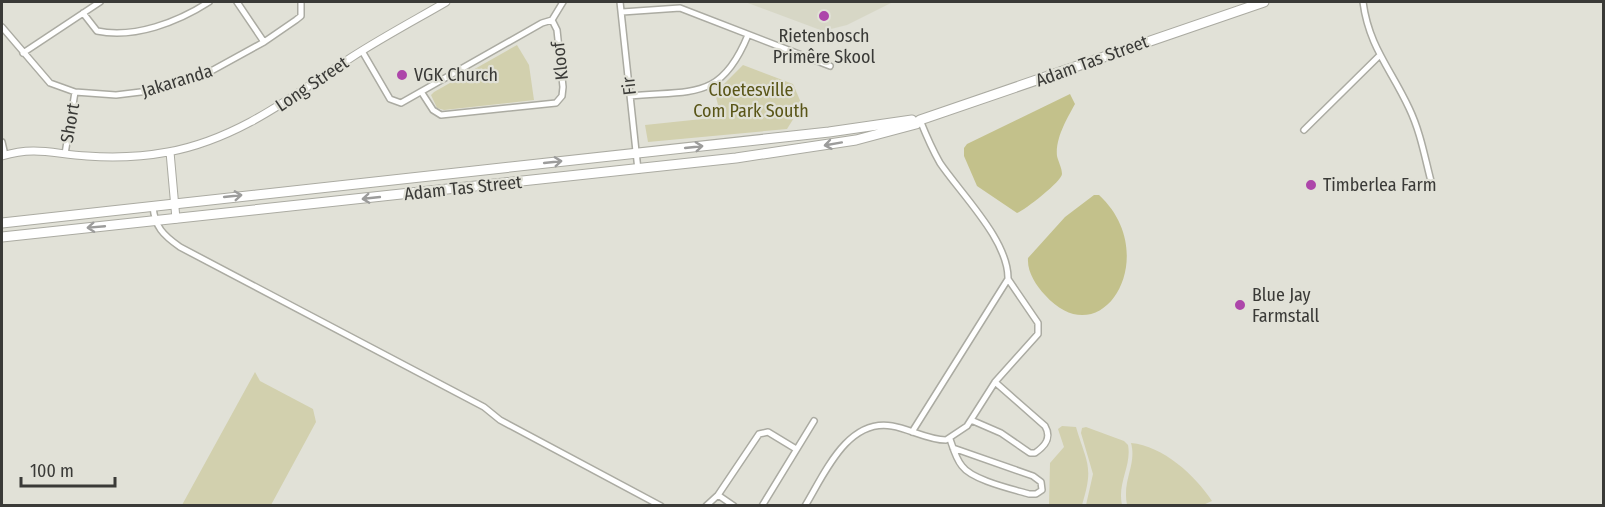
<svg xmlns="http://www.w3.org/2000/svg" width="1605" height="507" font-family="'Fira Sans Condensed',sans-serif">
	<rect width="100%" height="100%" fill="#e1e1d7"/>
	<!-- built -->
	<path fill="#d7d7c6" d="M745 2H893L847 25 823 31Z"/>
	<!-- green -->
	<path fill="#d2d0ae" d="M517 45 529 65 534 100 444 110 437 108 431 95 434 92Z
		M743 65 793 84 802 105 787 129 648 142 645 125 721 117 715 93Z
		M255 372 260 381 313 409 316 422 271 505H182Z
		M1062 426 1076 427C1087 464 1094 466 1082 505H1049L1050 463 1064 447 1058 429Z
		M1086 427 1124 441 1128 445C1132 465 1117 483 1122 505H1086L1093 474 1081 433 1082 428Z
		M1131 443C1163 446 1195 475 1212 501L1203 505H1127C1122 479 1137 465 1131 443Z"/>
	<!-- water -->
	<path fill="#c3c18b" d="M1070 94 1075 104C1068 117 1055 138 1057 156 1058 161 1062 168 1062 174 1062 181 1025 210 1017 213L977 186 964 156V148L967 144Z
		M1094 195H1099C1164 255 1102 359 1045 295 1036 285 1027 272 1028 258L1065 217Z"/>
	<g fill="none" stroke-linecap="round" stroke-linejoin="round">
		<!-- minor casing -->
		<g stroke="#ababa2" stroke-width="8">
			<path id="minor" d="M237 2 264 42
				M620 2 638 170
				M1363 2C1369 47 1391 69 1409 108 1421 133 1425 159 1432 185
				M622 12 680 8 830 66
				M83 13 97 31C134 39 178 22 209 2
				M552 20 563 2
				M2 27 50 83 75 92 116 95 157 90 204 75 264 42 296 20 301 16V2
				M362 51 390 99 401 103 542 23 552 20 557 30 563 87 562 96 556 103 441 115 433 110 422 93
				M23 53 100 2
				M630 96C693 90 721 101 748 35
				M1304 130 1379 56
				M2 142 5 155
				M65 154 75 92
				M153 207C155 227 163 235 180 247L484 407 500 420 661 506
				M971 420 1001 433 1030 453H1035C1045 446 1052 438 1045 426L995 382
				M912 432 1008 279C1009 241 961 194 940 163 932 149 926 135 920 120
				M950 439C953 448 956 459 962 466 972 480 1012 489 1029 494H1036L1042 490 1041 482 1033 476 953 448
				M718 495 734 506
				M706 506 718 495 759 434 768 432 796 449
				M762 506 814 421
				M805 506C824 475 847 418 892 426 910 429 928 440 946 440L967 426 995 382 1038 334V323L1008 279"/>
		</g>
		<!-- tertiary casing -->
		<g stroke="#ababa2" stroke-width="9">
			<path id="tertiary" d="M170 152 176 219
				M2 156C36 146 53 154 87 156 114 158 141 157 168 152 239 139 294 95 352 57 383 37 415 20 446 2"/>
		</g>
		<!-- primary casing -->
		<g stroke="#ababa2" stroke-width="11">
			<path id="primary" d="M2 223 829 132 912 120
				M2 237 736 158 856 140 916 124 920 120 1264 2"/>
		</g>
		<!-- minor -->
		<use href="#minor" stroke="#fff" stroke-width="5"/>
		<!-- tertiary -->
		<use href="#tertiary" stroke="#fff" stroke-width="7"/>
		<!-- primary -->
		<use href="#primary" stroke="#fff" stroke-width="9"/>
	</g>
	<!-- one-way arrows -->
	<defs><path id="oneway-shaft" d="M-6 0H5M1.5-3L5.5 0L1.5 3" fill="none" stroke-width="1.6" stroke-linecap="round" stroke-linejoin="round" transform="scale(1.5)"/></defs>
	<g stroke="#9c9c9b">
		<use href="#oneway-shaft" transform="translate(833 144) rotate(170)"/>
		<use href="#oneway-shaft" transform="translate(694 147) rotate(-6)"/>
		<use href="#oneway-shaft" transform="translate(553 162) rotate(-6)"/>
		<use href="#oneway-shaft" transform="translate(233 196) rotate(-6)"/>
		<use href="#oneway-shaft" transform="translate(371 198) rotate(174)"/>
		<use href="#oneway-shaft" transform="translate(96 227) rotate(175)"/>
	</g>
	<!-- markers -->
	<g fill="#ad46aa" stroke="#e1e1d7" stroke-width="2">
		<circle cx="824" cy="16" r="6"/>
		<circle cx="402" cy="75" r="6"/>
		<circle cx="1311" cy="185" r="6"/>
		<circle cx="1240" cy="305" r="6"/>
	</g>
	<g text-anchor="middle" stroke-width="4.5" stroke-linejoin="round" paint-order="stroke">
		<!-- poi labels -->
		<g font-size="18" fill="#3a3a37" stroke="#e1e1d7" text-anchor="start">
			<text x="824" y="42" text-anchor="middle">Rietenbosch<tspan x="824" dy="21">Primêre Skool</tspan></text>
			<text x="414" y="81">VGK Church</text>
			<text x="1323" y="191">Timberlea Farm</text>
			<text x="1252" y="301">Blue Jay<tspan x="1252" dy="21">Farmstall</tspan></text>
		</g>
		<!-- street labels -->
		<g font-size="18" fill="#3a3a37" stroke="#e1e1d7">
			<text transform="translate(560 61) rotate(-96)" y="6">Kloof</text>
			<text transform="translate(1092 61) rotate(-20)" y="6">Adam Tas Street</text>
			<text transform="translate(177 81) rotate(-17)" y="6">Jakaranda</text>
			<text transform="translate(312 84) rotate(-34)" y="6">Long Street</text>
			<text transform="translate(629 86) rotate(-96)" y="6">Fir</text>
			<text transform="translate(70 123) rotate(-80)" y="6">Short</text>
			<text transform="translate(463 188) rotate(-6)" y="6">Adam Tas Street</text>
		</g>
		<!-- park labels -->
		<g font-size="18" fill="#595517" stroke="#e1e1d7">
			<text x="751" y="96">Cloetesville<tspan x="751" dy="21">Com Park South</tspan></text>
		</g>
	</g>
	<!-- border -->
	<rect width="1605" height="507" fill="none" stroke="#3a3a37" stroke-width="6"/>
	<!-- scale -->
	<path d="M21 477v9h94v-9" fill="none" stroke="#3a3a37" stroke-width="3"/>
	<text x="30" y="477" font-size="18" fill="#3a3a37" stroke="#e1e1d7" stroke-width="4.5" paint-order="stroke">100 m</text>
</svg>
